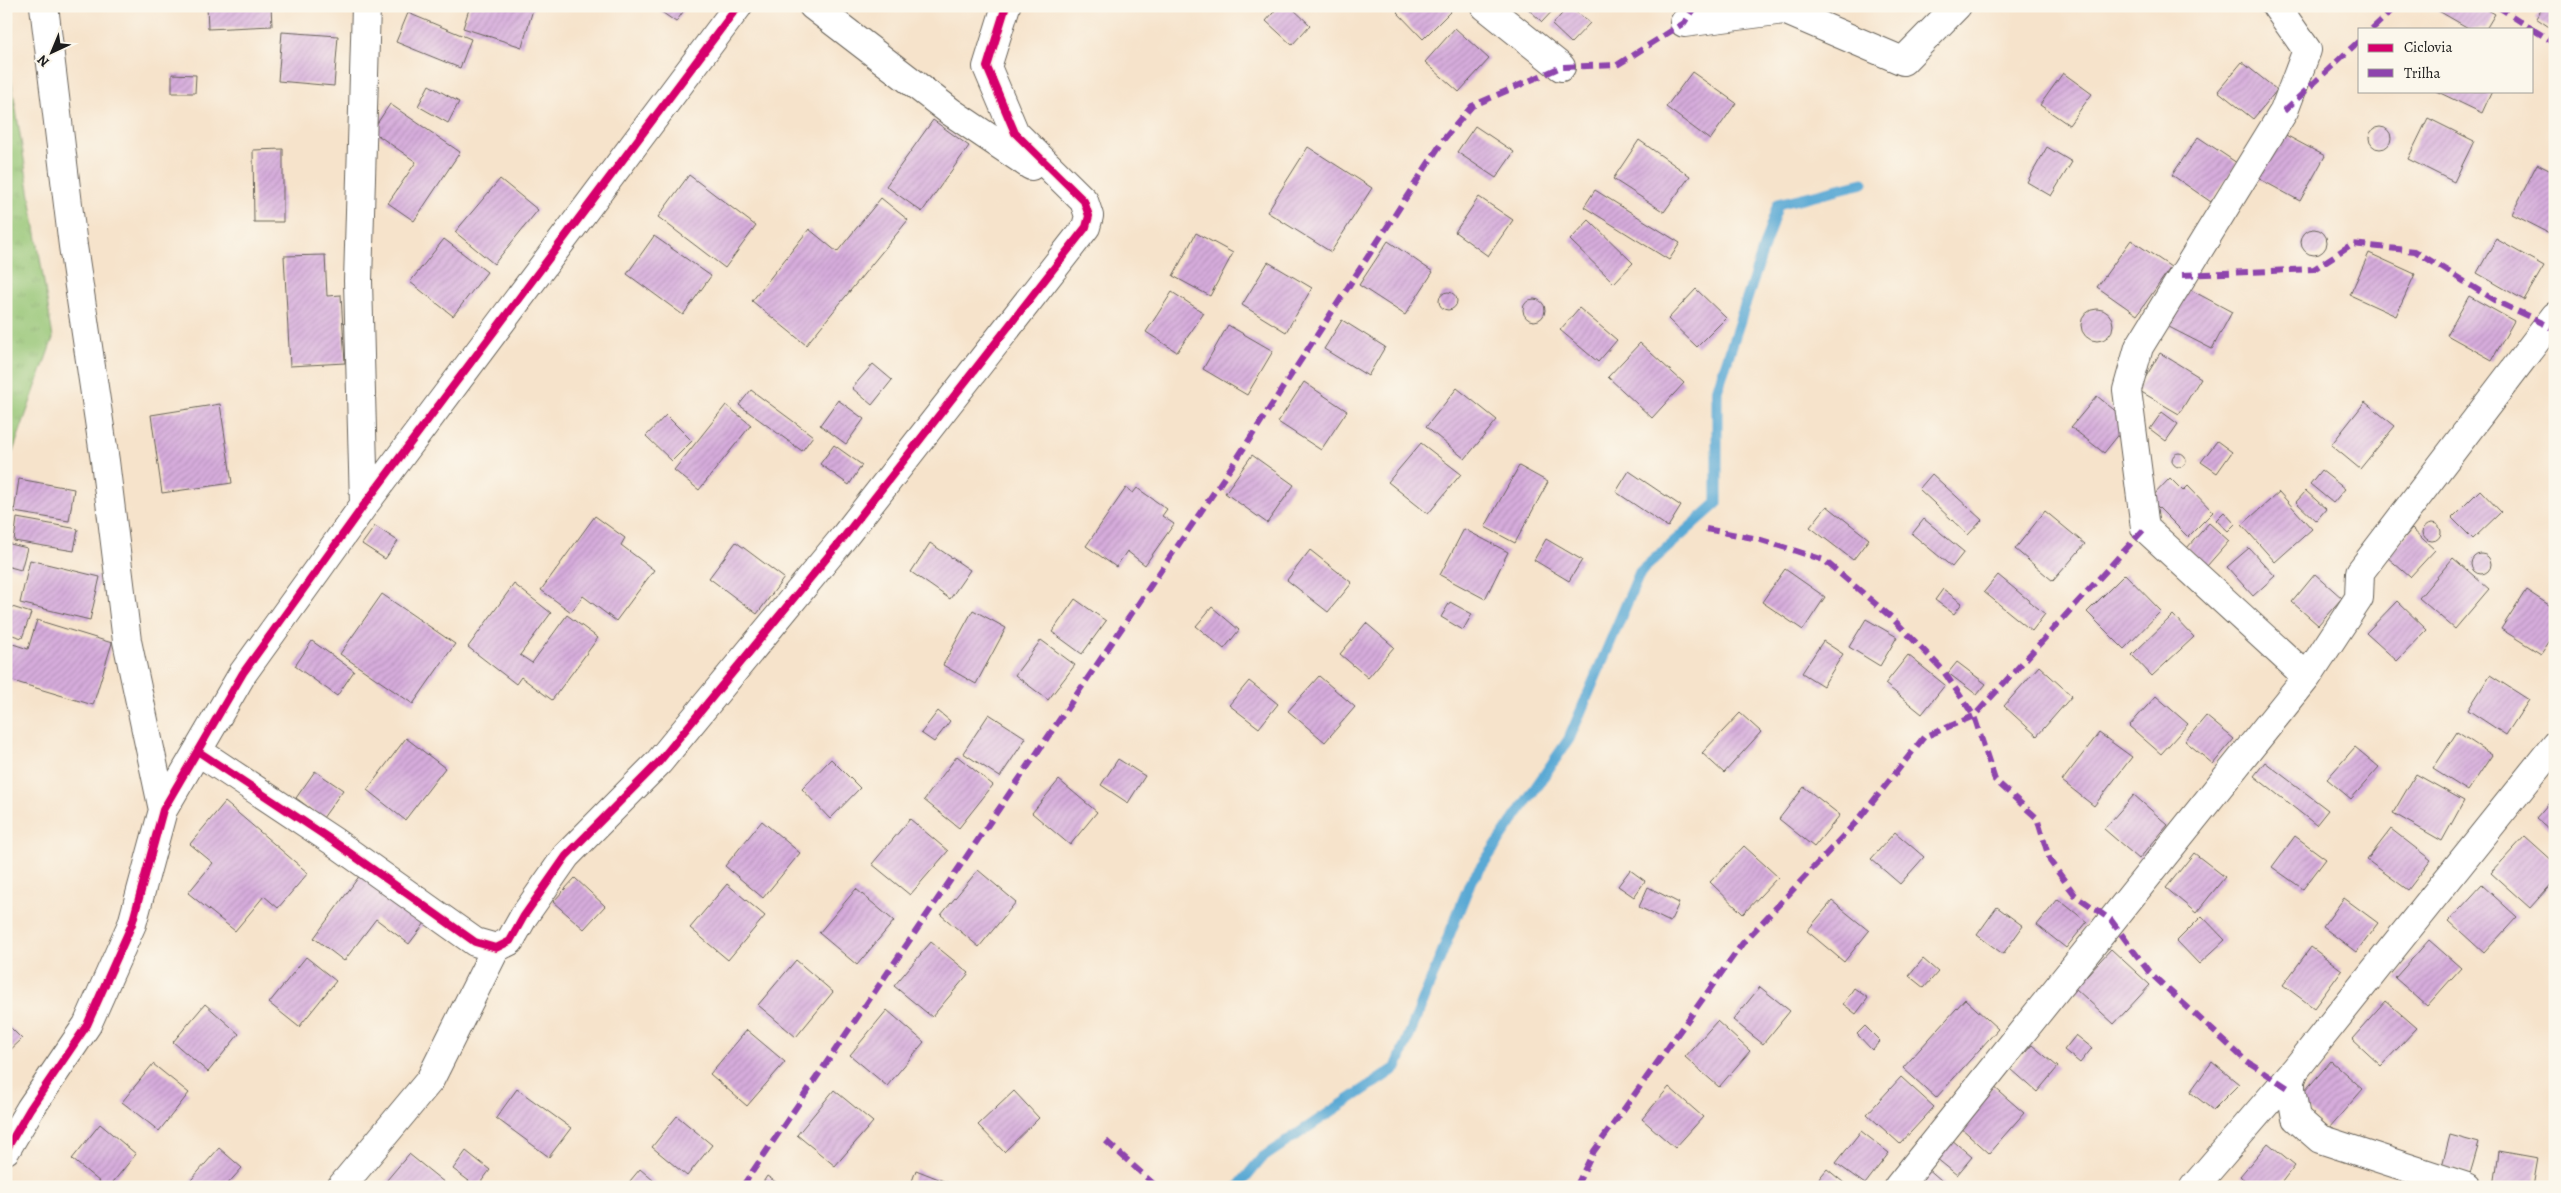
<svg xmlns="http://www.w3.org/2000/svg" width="2561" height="1193" font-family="Alegreya,serif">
	<defs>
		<pattern id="grass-tufts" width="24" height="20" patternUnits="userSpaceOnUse" patternTransform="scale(1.25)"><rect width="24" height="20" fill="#94c473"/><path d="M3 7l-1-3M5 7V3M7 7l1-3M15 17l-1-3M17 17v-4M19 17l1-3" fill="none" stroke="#7fa863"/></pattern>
		<pattern id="building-hatch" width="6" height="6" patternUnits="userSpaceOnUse" patternTransform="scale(1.25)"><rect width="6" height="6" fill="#d6acdc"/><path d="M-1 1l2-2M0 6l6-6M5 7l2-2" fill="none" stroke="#b793bc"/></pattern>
	</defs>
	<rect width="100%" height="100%" fill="#fbf7ec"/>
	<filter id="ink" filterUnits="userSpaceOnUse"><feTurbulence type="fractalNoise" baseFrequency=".02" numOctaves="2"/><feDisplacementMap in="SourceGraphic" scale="10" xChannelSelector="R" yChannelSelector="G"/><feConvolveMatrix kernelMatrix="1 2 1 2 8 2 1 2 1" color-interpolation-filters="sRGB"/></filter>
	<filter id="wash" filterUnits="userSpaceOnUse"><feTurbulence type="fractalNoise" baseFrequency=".0096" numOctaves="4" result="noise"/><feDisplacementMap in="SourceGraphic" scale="20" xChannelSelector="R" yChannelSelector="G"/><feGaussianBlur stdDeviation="1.12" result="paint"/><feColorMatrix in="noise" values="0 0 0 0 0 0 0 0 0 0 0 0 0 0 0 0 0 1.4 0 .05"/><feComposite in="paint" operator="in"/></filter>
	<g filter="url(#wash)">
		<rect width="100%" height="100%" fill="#f6e3cb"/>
		<!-- grass -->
		<path fill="url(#grass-tufts)" stroke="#587048" d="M6 48 53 338 6 471Z"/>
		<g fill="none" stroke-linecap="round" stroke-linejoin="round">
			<!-- stream -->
			<path stroke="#5aa9d4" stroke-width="11" d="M1238 1187 1262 1158 1396 1068 1470 883 1569 739 1640 572 1717 503V391L1778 204 1863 183"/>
		</g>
		<g id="blocks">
			<!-- building -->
			<path fill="url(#building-hatch)" d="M207 6H271L272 26 208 29Z
				M470 6H534L522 47 463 28Z
				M653 6H687L676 22Z
				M1279 6H1290L1310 25 1292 45 1266 21Z
				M1403 6H1456L1423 39 1397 12Z
				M1525 6H1557L1542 22Z
				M1569 6 1590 23 1571 43 1552 25Z
				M2430 6H2481L2495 14 2486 29H2470Z
				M2544 6H2555V31L2536 18Z
				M408 13 471 39 460 68 396 42Z
				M1455 28 1489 59 1459 92 1425 62Z
				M282 32 338 36 334 86 278 81Z
				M2242 62 2277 90 2253 119 2218 91Z
				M1692 72 1736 103 1710 140 1666 107Z
				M2063 73 2092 94 2069 125 2040 105Z
				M172 74 196 75 195 93H172Z
				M429 85 459 102 448 123 418 106Z
				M2436 91H2492L2482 113Z
				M390 104 460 152 414 221 388 203 416 162 372 131Z
				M2428 118 2474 141 2454 182 2408 159Z
				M933 120 969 146 922 212 886 186Z
				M1475 126 1514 152 1496 178 1457 152Z
				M2369 138a11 11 0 1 1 22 0a11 11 0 1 1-22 0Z
				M2280 132 2325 156 2300 201 2256 177Z
				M2198 137 2237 163 2211 202 2172 175Z
				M1639 140 1690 176 1664 212 1613 179Z
				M1308 147 1372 188 1331 252 1267 212Z
				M2047 147 2072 162 2051 196 2027 182Z
				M283 149V222H254L253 150Z
				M2537 164 2555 173V236L2512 214Z
				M689 175 756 226 725 268 658 217Z
				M500 179 538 210 494 264 455 232Z
				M1595 190 1680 243 1669 260 1584 207Z
				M1479 197 1513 220 1488 256 1455 232Z
				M881 198 908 220 806 345 752 301 809 229 837 252Z
				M1589 220 1633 263 1614 283 1570 240Z
				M2301 242a13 13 0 1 1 26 0a13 13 0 1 1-26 0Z
				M1196 233 1233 253 1210 296 1173 276Z
				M654 236 711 276 683 315 627 274Z
				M444 239 487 272 453 316 410 282Z
				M2496 239 2544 266 2524 300 2477 273Z
				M2131 240 2171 267 2137 315 2097 287Z
				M1388 241 1433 272 1405 315 1359 285Z
				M2369 253 2415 274 2396 316 2350 295Z
				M325 255 327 296 341 295 345 363 290 366 284 256Z
				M1268 262 1312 288 1286 332 1242 305Z
				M1696 289 1726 318 1697 347 1668 319Z
				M2189 289 2232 312 2212 349 2169 327Z
				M1172 292 1204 313 1177 352 1146 332Z
				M1439 301a9 9 0 1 1 18 0a9 9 0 1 1-18 0Z
				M2469 296 2514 321 2492 360 2447 335Z
				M1523 310a11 11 0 1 1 22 0a11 11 0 1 1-22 0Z
				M1579 308 1617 340 1598 362 1560 330Z
				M2081 325a16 16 0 1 1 32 0a16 16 0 1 1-32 0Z
				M1342 320 1385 347 1368 376 1324 349Z
				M1228 325 1273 351 1247 395 1203 369Z
				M1640 343 1684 383 1652 418 1608 377Z
				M2160 353 2201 378 2179 414 2138 390Z
				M873 364 892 380 872 405 852 388Z
				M1304 382 1347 411 1321 450 1278 422Z
				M1457 388 1497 420 1465 459 1426 427Z
				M751 390 813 436 802 451 739 405Z
				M2097 396 2129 422 2104 453 2071 427Z
				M838 400 864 419 846 444 820 425Z
				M2365 402 2395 426 2360 469 2331 445Z
				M220 404 232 483 162 493 151 415Z
				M726 405 751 425 699 490 674 470Z
				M2162 412 2178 424 2166 441 2150 429Z
				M666 415 692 441 672 461 646 436Z
				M2217 441 2232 452 2217 473 2201 462Z
				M1421 443 1461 474 1428 514 1388 482Z
				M834 445 862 465 849 485 820 464Z
				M2172 460a7 7 0 1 1 14 0a7 7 0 1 1-14 0Z
				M1252 455 1294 485 1267 523 1225 493Z
				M1519 466 1548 482 1515 543 1485 527Z
				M2321 470 2345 489 2333 503 2310 484Z
				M1629 471 1681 506 1668 527 1616 492Z
				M1932 474 1982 520 1968 535 1919 489Z
				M2170 478 2183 491 2188 486 2213 512 2188 537 2150 499Z
				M19 479 74 489 69 521 14 512Z
				M1126 488 1133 493 1137 488 1167 509 1162 516 1174 524 1145 565 1127 551 1116 567 1086 546Z
				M2480 490 2501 512 2473 539 2452 518Z
				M2306 491 2326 509 2316 521 2296 502Z
				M2279 492 2312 529 2275 562 2242 525Z
				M1827 506 1869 539 1853 560 1810 527Z
				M2045 511 2085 544 2053 581 2015 549Z
				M2224 512 2235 524 2228 531 2216 520Z
				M595 516 625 538 621 545 654 570 616 621 583 596 571 612 541 590Z
				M17 518 78 529 74 551 14 541Z
				M1924 519 1964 552 1952 567 1912 534Z
				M2423 532a9 9 0 1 1 18 0a9 9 0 1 1-18 0Z
				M2209 523 2229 541 2207 566 2187 548Z
				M375 526 398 541 385 559 362 544Z
				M1464 529 1508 552 1485 599 1440 575Z
				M2412 529 2435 550 2410 577 2387 557Z
				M1546 539 1582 560 1569 581 1534 560Z
				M736 542 784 578 757 614 709 578Z
				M6 543 27 548 21 570 6 566Z
				M930 543 970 570 950 599 911 572Z
				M2249 548 2275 576 2253 596 2227 567Z
				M1310 550 1352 583 1328 612 1287 580Z
				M2471 564a10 10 0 1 1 20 0a10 10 0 1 1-20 0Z
				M2453 558 2489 589 2455 629 2419 598Z
				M30 560 100 577 90 620 20 603Z
				M1785 569 1825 597 1803 630 1762 602Z
				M2125 574 2161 611 2124 649 2087 612Z
				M2315 574 2342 598 2318 625 2292 602Z
				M1998 575 2045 614 2032 631 1984 592Z
				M514 584 551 613 520 655 532 663 567 615 598 638 552 700 521 677 516 684 468 647Z
				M1943 589 1962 603 1954 614 1935 600Z
				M2526 590 2555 609V633L2541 654 2501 629Z
				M382 594 455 644 413 704 340 654Z
				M1075 599 1106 621 1082 654 1052 632Z
				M2397 601 2427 630 2397 661 2366 633Z
				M1450 602 1472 614 1463 630 1441 617Z
				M6 605 31 613 22 638 6 633Z
				M1212 607 1239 630 1224 649 1196 626Z
				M973 610 1006 628 976 684 943 665Z
				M2173 615 2194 637 2152 676 2132 655Z
				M1866 619 1897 637 1880 666 1849 647Z
				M37 620 112 643 93 705 6 679 7 642 28 649Z
				M1366 623 1394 647 1368 678 1340 654Z
				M1041 640 1075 665 1048 700 1015 675Z
				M312 641 354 671 337 696 295 666Z
				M1823 641 1843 654 1823 686 1802 673Z
				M1908 655 1945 685 1922 714 1885 684Z
				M1957 662 1986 684 1977 695 1948 673Z
				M2039 666 2072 696 2037 736 2004 706Z
				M2490 675 2529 700 2506 735 2468 710Z
				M1319 676 1355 707 1325 742 1288 711Z
				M1249 681 1278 704 1259 728 1229 705Z
				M2156 696 2188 724 2161 754 2129 726Z
				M938 711 950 721 934 742 921 733Z
				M1740 713 1761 732 1724 773 1702 753Z
				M989 714 1026 738 1000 777 963 753Z
				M2206 716 2234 739 2213 764 2185 741Z
				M2457 732 2492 755 2468 791 2433 769Z
				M2099 733 2132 757 2094 806 2062 781Z
				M406 738 445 768 405 820 367 790Z
				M2355 747 2379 767 2351 799 2327 779Z
				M957 756 993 785 959 828 924 800Z
				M831 759 860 788 830 819 802 789Z
				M1118 759 1145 776 1128 803 1101 785Z
				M2265 762 2328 810 2316 825 2254 776Z
				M315 771 343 790 323 818 296 798Z
				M2416 774 2464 801 2442 841 2393 813Z
				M1059 780 1097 812 1070 845 1032 813Z
				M1804 787 1840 815 1814 847 1779 819Z
				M2134 795 2168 825 2139 859 2104 829Z
				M2555 796V834L2536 818Z
				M225 802 308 873 278 908 264 896 235 931 188 893 213 863 190 844Z
				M910 819 948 851 910 895 872 864Z
				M762 821 800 853 763 898 725 866Z
				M2391 829 2431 860 2408 890 2367 860Z
				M1895 832 1924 857 1900 884 1871 859Z
				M2295 836 2326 859 2303 889 2272 867Z
				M2525 836 2555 863V880L2530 908 2491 873Z
				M1744 846 1778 877 1743 914 1710 882Z
				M2194 853 2225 877 2196 913 2166 888Z
				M978 870 1016 902 979 947 941 915Z
				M1630 870 1645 881 1634 897 1618 886Z
				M363 871 428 919 409 944 376 919 344 961 314 938Z
				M575 878 605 906 584 929 553 902Z
				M727 884 765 916 728 960 690 928Z
				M2482 885 2517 917 2484 953 2449 921Z
				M1648 887 1679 903 1670 922 1639 907Z
				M856 889 894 921 857 965 819 933Z
				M2344 898 2378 923 2356 952 2323 927Z
				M2058 899 2087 922 2066 948 2037 925Z
				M1832 901 1869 931 1844 962 1807 931Z
				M1997 907 2023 926 2003 954 1977 935Z
				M2202 916 2225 940 2199 964 2177 941Z
				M2429 940 2461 968 2427 1006 2395 978Z
				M931 942 969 973 932 1017 894 986Z
				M2311 947 2342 970 2314 1008 2283 985Z
				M2111 949 2150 985 2114 1024 2075 988Z
				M306 957 336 981 299 1027 269 1003Z
				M1923 959 1938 972 1924 988 1909 976Z
				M796 960 833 992 796 1037 758 1005Z
				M1760 987 1790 1011 1763 1044 1733 1020Z
				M1854 988 1868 998 1856 1014 1843 1004Z
				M1965 999 1998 1029 1936 1098 1903 1068Z
				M2386 1001 2417 1028 2381 1066 2352 1039Z
				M205 1004 239 1034 208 1072 173 1042Z
				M887 1010 924 1042 887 1086 850 1055Z
				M1717 1021 1750 1051 1719 1087 1685 1057Z
				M6 1023 22 1039 6 1054Z
				M1865 1026 1880 1041 1872 1050 1857 1034Z
				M747 1030 785 1062 747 1106 710 1074Z
				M2076 1035 2092 1048 2080 1063 2064 1050Z
				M2032 1045 2058 1067 2037 1092 2011 1069Z
				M2331 1061 2363 1089 2329 1128 2297 1100Z
				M2212 1062 2239 1084 2213 1110 2190 1092Z
				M153 1064 189 1093 159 1131 122 1102Z
				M1901 1077 1934 1107 1900 1144 1867 1114Z
				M1993 1086 2024 1113 1989 1153 1959 1126Z
				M1669 1087 1703 1117 1675 1148 1642 1119Z
				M517 1089 571 1128 549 1157 496 1118Z
				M834 1090 873 1122 835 1166 797 1135Z
				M1014 1091 1039 1118 1004 1152 978 1125Z
				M677 1116 712 1145 687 1176 652 1147Z
				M100 1124 136 1154 109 1187H106L72 1159Z
				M1861 1131 1889 1153 1865 1184 1836 1163Z
				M2450 1135 2479 1143 2470 1174 2442 1166Z
				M1951 1139 1972 1157 1957 1175 1936 1158Z
				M2268 1143 2295 1165 2278 1187H2253L2240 1176Z
				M219 1148 242 1168 225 1187H185Z
				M466 1151 490 1170 477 1187 453 1169Z
				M2499 1151 2538 1158 2533 1187H2494Z
				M409 1154 445 1183 442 1187H381Z
				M1926 1167 1949 1187H1910Z
				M640 1169 661 1187H625Z
				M1827 1169 1849 1187H1812Z
				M916 1170 959 1187H910Z
				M767 1176 783 1187H760Z"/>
		</g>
	</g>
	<g filter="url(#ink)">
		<use href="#blocks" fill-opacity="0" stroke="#686259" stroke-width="1"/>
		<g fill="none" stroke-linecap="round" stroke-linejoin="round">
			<!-- minor casing -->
			<g stroke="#686259" stroke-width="30">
				<path id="minor" d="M44 6 73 246 105 461 127 641 163 810
					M813 6 951 112 1031 166
					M1485 6 1561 67
					M2276 6 2307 50 2284 111 2139 347 2127 390 2145 528 2307 677
					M1684 23 1784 10 1903 61 1957 6
					M364 505 358 281 366 6
					M199 752 333 841 475 942 496 948 510 941 524 916 566 856 659 762 844 537 1086 227 1089 216 1084 201 1015 133 987 67 1006 6
					M6 1150 30 1109 87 1025 132 924 163 810 243 673 364 505 738 6
					M341 1187 430 1080 496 948
					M1898 1187 2307 677 2359 598 2360 572 2555 316
					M2194 1187 2295 1070
					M2467 1187 2320 1139 2296 1118 2291 1090V1080L2295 1070 2555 745"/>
			</g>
			<!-- minor -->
			<use href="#minor" stroke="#fff" stroke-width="28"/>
			<!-- quiet -->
			<path stroke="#8e44ad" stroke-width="6" stroke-dasharray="12 6" stroke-linecap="butt" d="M2497 6 2532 29
				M2372 29 2390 12 2388 6
				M2532 29 2555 43
				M2284 111 2360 40
				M2182 275 2314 269 2352 244 2415 251 2494 300 2555 329
				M1706 529 1758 539 1824 560 1891 617 1942 669 1974 716 1995 780 2037 818 2050 861 2075 895 2111 920 2149 972 2244 1059 2291 1090
				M1106 1141 1157 1187
				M742 1187 1238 457 1444 139 1472 106 1561 67 1617 65 1684 23 1695 6
				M1576 1187 1594 1151 1742 944 1859 819 1924 737 1974 716 2145 528"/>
			<!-- cycleway casing -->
			<g stroke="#fbf7ec" stroke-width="11">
				<path id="cycleway" d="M199 752 333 841 475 942 496 948 510 941 524 916 566 856 659 762 844 537 1086 227 1089 216 1084 201 1015 133 987 67 1006 6
					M6 1150 30 1109 87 1025 132 924 163 810 243 673 364 505 738 6"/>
			</g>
			<!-- cycleway -->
			<use href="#cycleway" stroke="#d6006c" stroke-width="8"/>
		</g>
	</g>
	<!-- margin -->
	<rect width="2561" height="1193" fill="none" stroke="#fbf7ec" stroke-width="25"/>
	<!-- legend -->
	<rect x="2358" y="28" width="175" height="65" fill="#fbf7ec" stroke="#a29f99"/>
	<rect x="2368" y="44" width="25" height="8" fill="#d6006c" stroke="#a29f99"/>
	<text x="2404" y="52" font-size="15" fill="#1c1c1c">Ciclovia</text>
	<rect x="2368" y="69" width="25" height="8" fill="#8e44ad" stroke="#a29f99"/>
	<text x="2404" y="78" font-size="15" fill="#1c1c1c">Trilha</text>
	<!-- north arrow -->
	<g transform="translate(52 52) rotate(224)" stroke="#fbf7ec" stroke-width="4" paint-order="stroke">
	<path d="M0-4L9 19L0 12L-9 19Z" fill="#1c1c1c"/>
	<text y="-8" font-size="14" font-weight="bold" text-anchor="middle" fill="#1c1c1c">N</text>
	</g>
</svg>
